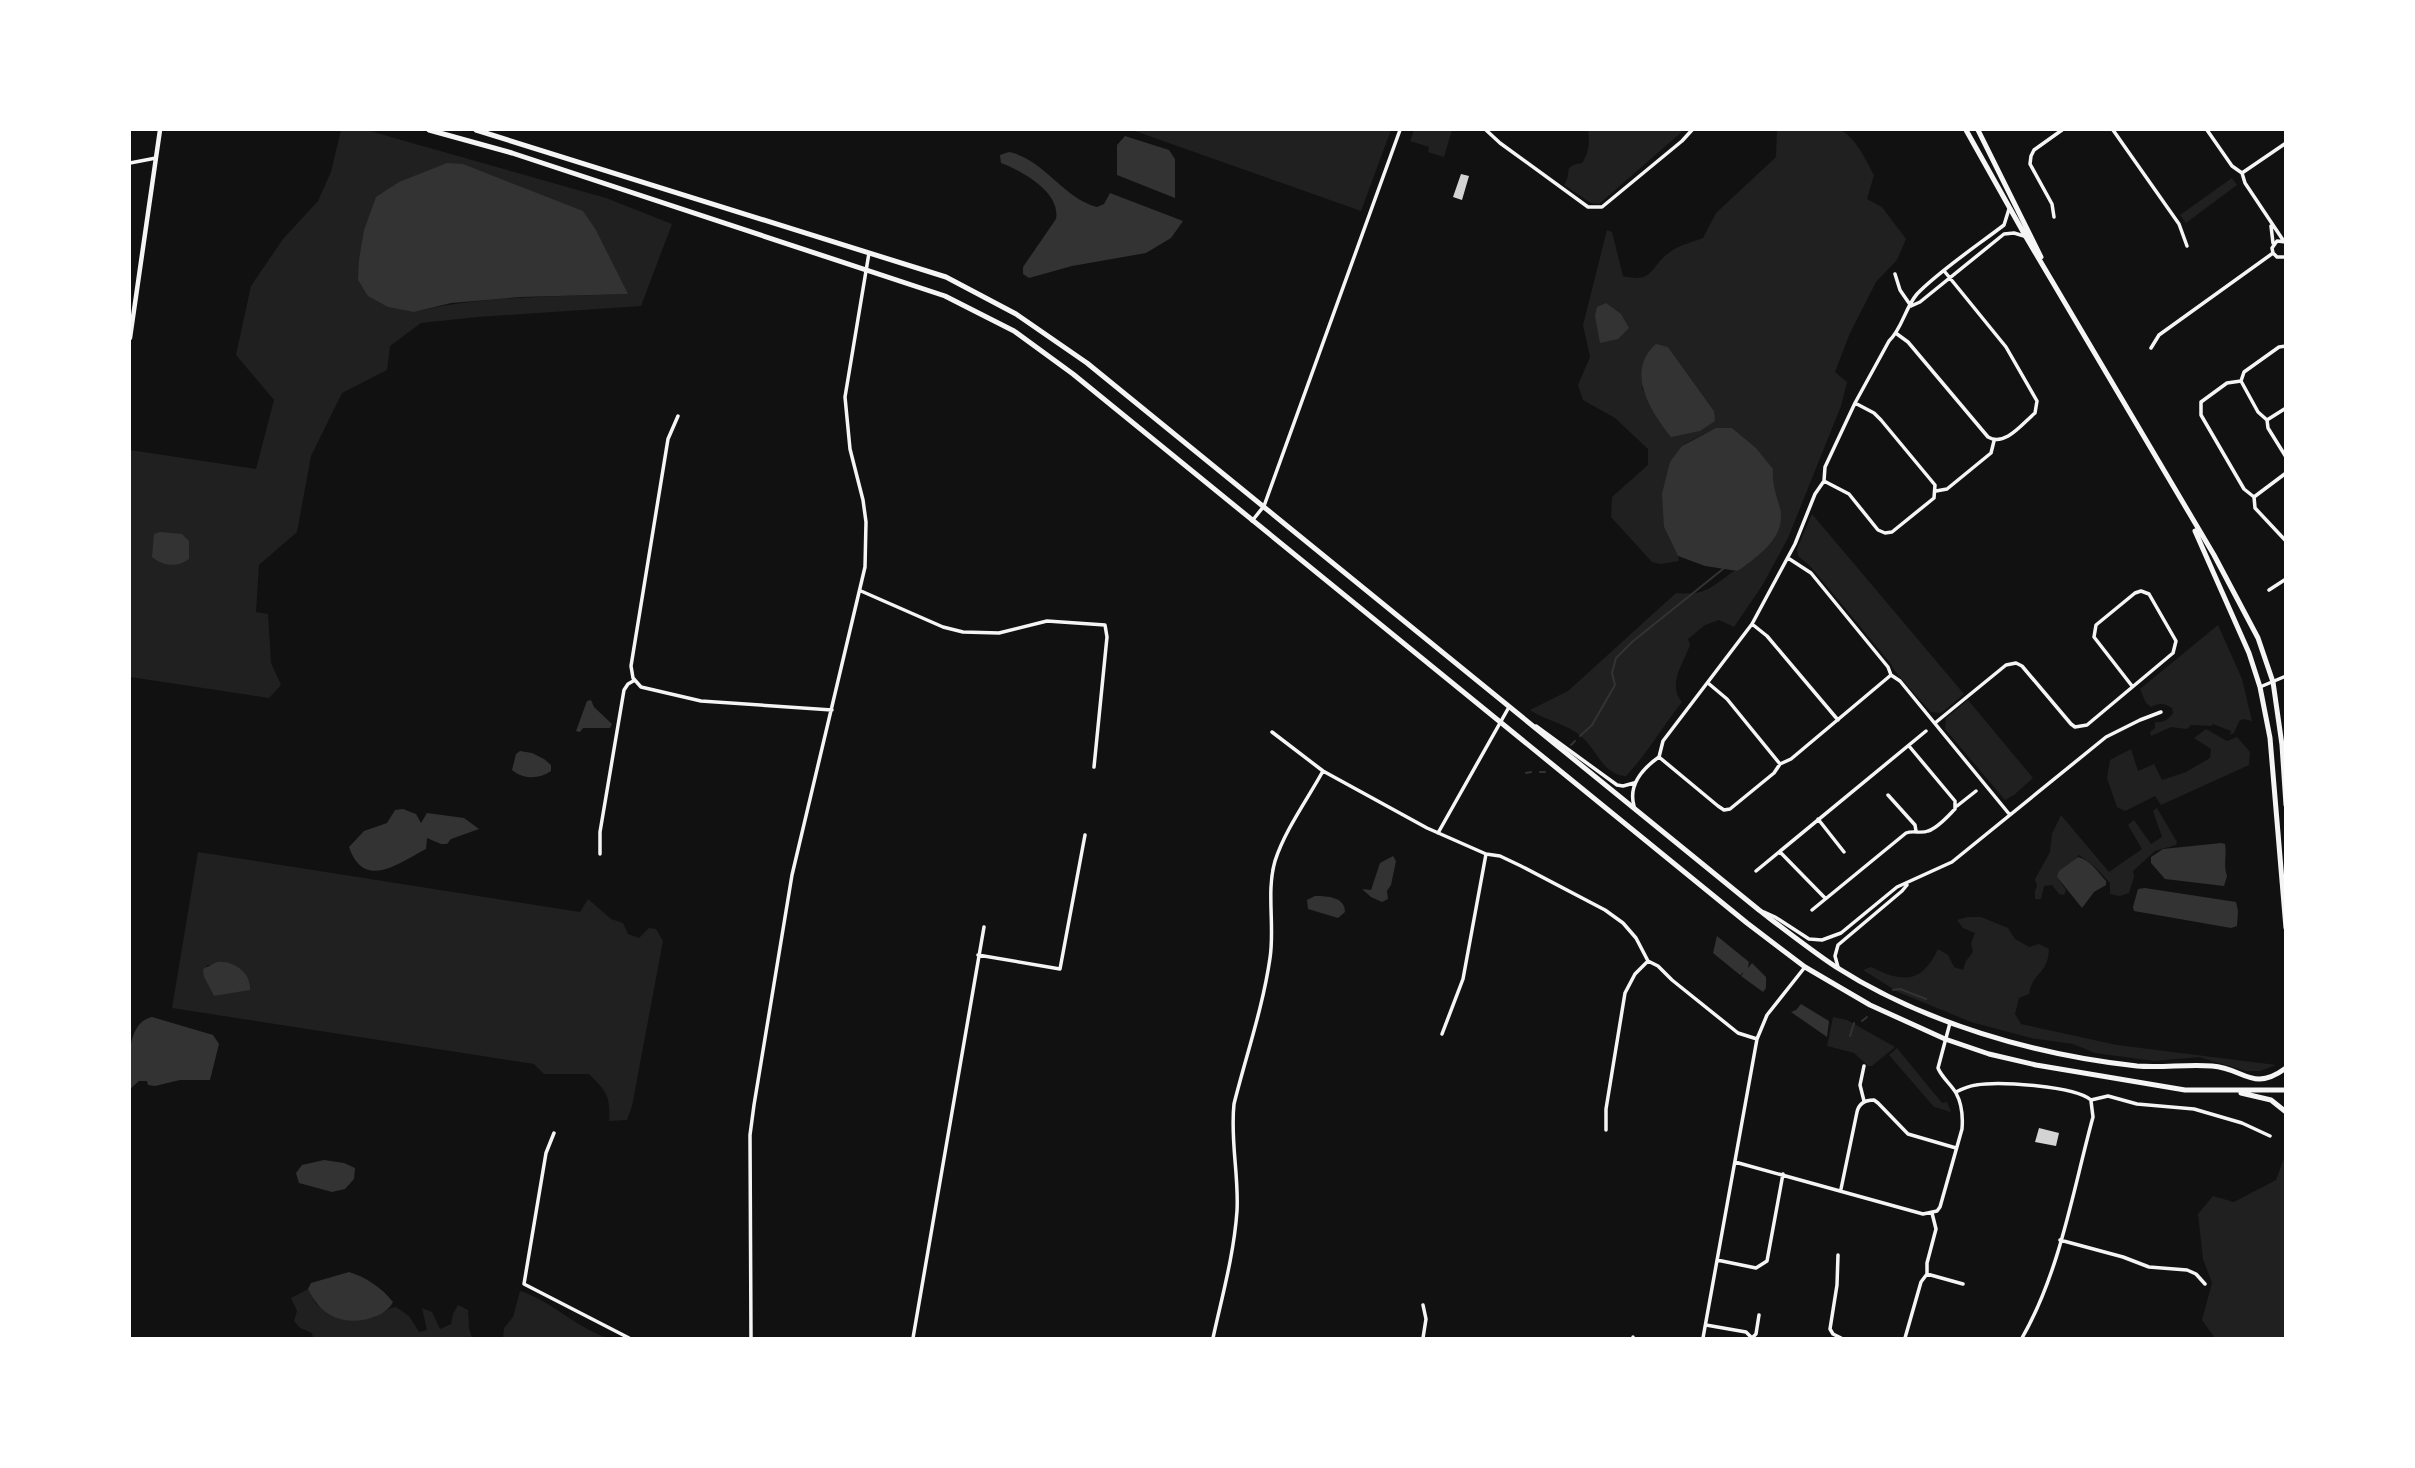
<svg xmlns="http://www.w3.org/2000/svg" width="2415" height="1468" font-family="Roboto,sans-serif">
	<rect width="100%" height="100%" fill="#111"/>
	<!-- green -->
	<path fill="#202020" fill-rule="evenodd" d="M341 130H366L606 198 672 224 641 306 477 317 421 323 390 346 387 370 342 393 311 456 297 532 259 565 256 612 268 614 271 663 281 685 269 698 130 677V450L256 469 274 400 236 355 251 286 283 239 318 201 331 172ZM596 230 627 294C555 297 484 295 414 312Z
		M1132 130H1391L1361 211Z
		M1414 130H1452L1444 157 1428 152 1429 147 1410 141Z
		M1588 130H1684L1599 204 1591 203 1564 185C1574 171 1560 167 1582 163 1589 153 1590 141 1588 130Z
		M1777 130C1789 130 1831 126 1840 130 1856 137 1866 161 1874 175L1867 199 1882 207 1906 239 1897 260 1876 282 1850 333 1835 372 1847 382 1841 406 1788 538 1762 586 1734 627 1719 620 1705 625 1688 639 1690 645C1683 664 1667 685 1682 702 1662 727 1648 753 1626 776 1604 775 1598 753 1585 740 1570 724 1548 722 1530 710L1568 691 1676 593C1706 596 1711 587 1734 571H1739L1775 497 1755 447 1732 428C1712 428 1699 436 1682 446L1664 527 1678 556 1679 561 1661 564 1652 562 1611 517 1612 497 1648 465V449L1615 418 1583 400 1578 385 1590 357 1583 325 1607 230 1612 232 1623 276C1654 284 1650 266 1670 252 1679 245 1693 242 1703 238L1716 213 1776 157ZM1668 347 1714 411 1671 436 1660 422 1642 388Z
		M2232 178 2237 185 2186 223 2180 215Z
		M1812 514 1964 694 1941 713 1931 712C1922 701 1894 673 1891 664L1811 567 1798 556 1797 549Z
		M2218 625 2242 679 2252 721 2244 719 2239 721 2234 733 2230 735 2231 731 2213 724 2211 726 2191 725 2187 729 2171 727 2151 736 2150 732 2155 728V722C2163 723 2168 720 2173 713L2172 708C2164 703 2159 703 2151 707L2146 703 2140 689Z
		M1968 700 2033 778 2014 795 2005 800 1945 729 1946 718Z
		M2206 729 2227 741 2237 737 2250 752 2249 765 2161 805 2155 796 2125 811 2117 807 2107 778 2110 760 2131 749 2138 771 2154 764 2162 780 2186 772 2210 758 2211 749 2194 738Z
		M2157 808 2177 842 2176 845 2155 851 2133 871 2134 877 2129 893 2120 896 2110 894V883L2095 867 2079 855 2057 877 2066 890 2064 895 2059 894 2052 885 2044 886 2041 899H2035V891L2037 886 2035 879 2050 852 2052 834 2061 815 2109 872 2142 849 2128 825 2134 820 2151 844 2162 837 2153 811Z
		M198 852 580 912 588 899 611 919 623 923 628 934 639 938 649 928 656 929 663 941 632 1106 627 1120 609 1121C611 1096 606 1091 589 1074H544L534 1064 172 1008ZM207 965C224 964 252 969 250 989L214 996 204 977Z
		M1967 917H1981L2008 928 2015 939 2029 947 2039 944 2049 949C2048 975 2032 972 2029 994L2019 998 2015 1014 2021 1024 2117 1045 2276 1065 2260 1071H2246L2199 1057 2154 1061 2095 1053 2073 1044 2031 1038 1971 1022 1898 992 1863 970 1871 967C1902 982 1921 985 1938 949L1948 955 1954 967 1963 970 1966 961 1973 952 1971 943 1975 933 1963 928 1957 920Z
		M1833 1017 1847 1020 1895 1047 1872 1066H1868L1854 1053 1827 1046Z
		M1897 1048 1942 1103 1947 1102 1951 1112 1934 1107 1889 1055Z
		M2284 1158 2285 1338H2215L2202 1320 2212 1283 2203 1259 2198 1214 2213 1196 2234 1202 2276 1180Z
		M308 1289 316 1304 334 1317 373 1318 391 1308 396 1307 409 1316 419 1332 427 1330 422 1308 432 1312 440 1329 451 1324 453 1314 458 1305 468 1310 469 1328 472 1338H313L312 1333 300 1328 294 1321 297 1311 291 1298Z
		M520 1291C552 1301 576 1328 608 1338H503L504 1328 513 1317Z"/>
	<!-- water -->
	<path fill="#333" d="M1125 136 1169 150 1175 159V198L1117 175V145Z
		M1009 152C1044 159 1063 198 1097 207L1104 204 1110 193 1183 221 1171 238 1146 253 1072 266 1029 278 1023 274V267L1056 219C1061 192 1022 171 1001 163L1000 155Z
		M447 163 463 164 583 211 596 230 628 294 521 297 451 303 414 312 388 307 368 296 358 280 359 260 364 230 376 197 399 182Z
		M1606 303 1621 314 1629 328 1618 339 1600 343 1595 316 1597 307Z
		M1656 344 1668 347 1714 411 1715 421 1700 431 1671 437C1650 411 1625 371 1656 344Z
		M1716 428H1732L1755 447 1773 469C1772 485 1776 494 1780 508 1787 537 1758 556 1738 571L1705 566 1678 556 1664 527 1662 494 1670 462 1682 446Z
		M160 532 182 534 189 541V559C177 568 163 566 152 557L154 534Z
		M591 700 594 707 612 724 610 728H583L580 732 576 731 587 701Z
		M520 751 532 753 544 759 551 765V771C539 779 524 780 512 770L516 754Z
		M403 809 416 814 421 823 427 813 464 818 479 829 451 839 447 844H441L427 838 426 849C399 863 364 891 349 847L364 831 387 823 395 810Z
		M2221 843 2225 844C2227 855 2223 865 2227 876L2224 886 2165 879 2151 863V857L2163 849Z
		M1393 856 1396 861 1391 885 1387 891 1388 899 1382 902 1371 897 1362 889 1371 890 1380 863Z
		M2078 857C2090 860 2098 872 2106 881V885L2094 892 2082 908 2057 877 2059 871Z
		M2145 888 2236 902 2238 911 2237 926 2231 928 2134 911 2133 907 2138 889Z
		M1315 896C1328 896 1345 897 1345 912L1338 918 1308 909 1307 900Z
		M1717 936 1749 962 1748 968 1752 963 1766 977V988L1763 992 1741 976 1744 972 1740 975 1713 953Z
		M217 962C233 960 252 973 250 990L214 996 204 977 203 969Z
		M1801 1004 1829 1021 1827 1037 1791 1012 1796 1010Z
		M152 1017 213 1035 219 1044 210 1080H180L155 1086 148 1085 147 1081H139L130 1089C129 1067 125 1023 152 1017Z
		M324 1160 344 1163 355 1168 354 1179 345 1189 332 1192 299 1183 296 1173 302 1165Z
		M349 1272C366 1277 382 1288 393 1302 384 1320 352 1325 334 1317 321 1311 314 1301 308 1289L311 1283Z"/>
	<g fill="none" stroke-linecap="round" stroke-linejoin="round">
		<!-- stream -->
		<path stroke="#333" stroke-width="2" d="M1580 736 1592 725 1615 685 1612 673 1616 658 1632 642 1723 569
			M1571 745 1575 741
			M1540 772H1545
			M1526 773 1531 772
			M1893 990 1900 989 1926 999
			M1862 1021 1867 1017
			M1850 1036 1854 1023"/>
	</g>
	<!-- building -->
	<path fill="#d3d3d3" d="M1461 174 1469 176 1462 200 1453 197Z
		M2039 1128 2059 1133 2056 1146 2035 1142Z"/>
	<g fill="none" stroke-linecap="round" stroke-linejoin="round">
		<!-- minor -->
		<path stroke="#f5f5f5" stroke-width="3.5" d="M1486 130 1500 143 1588 207H1602L1682 141 1692 130
			M2113 130 2179 224 2187 246
			M2207 130 2232 166 2242 173 2245 183 2283 240
			M130 163 156 158
			M2242 173 2286 143
			M2054 217 2052 204 2030 164 2031 156 2034 150 2062 130
			M2271 226 2273 243
			M2286 242 2277 241 2272 248 2273 253 2277 257H2286
			M1895 274 1900 290 1911 306
			M1911 306 1920 302 2004 234 2014 233 2024 236
			M1897 334 1908 342 1988 437C2005 447 2022 424 2035 413L2037 401 2006 347 1945 272
			M2286 346 2279 347 2244 372 2241 381 2258 412 2267 420 2268 428 2286 457
			M2151 348 2159 335 2273 253
			M2241 381 2227 383 2201 402V415L2244 489 2254 497 2286 473
			M678 416 668 439 631 666 633 678 641 687 701 701 832 710
			M2267 420 2286 408
			M1824 481 1849 494 1878 530 1885 533 1892 532 1934 498 1935 485 1881 420 1874 413 1855 403
			M1936 491 1947 489 1991 453 1994 441
			M2254 497 2255 508 2285 540
			M1252 521 1264 506 1400 130
			M1788 558 1811 573 1888 667 1891 675 1900 681 2010 815
			M2269 590 2286 579
			M861 591 943 627 963 632 999 633 1047 621 1105 625 1107 637 1094 767
			M1752 624 1767 636 1838 720
			M1708 683 1727 699 1780 764
			M2260 687 2286 676
			M1935 723 2006 665 2016 663 2022 666 2071 724 2075 727 2087 725 2173 653 2176 641 2149 594 2141 591 2135 593 2096 625 2094 637 2132 686
			M1536 726 1617 785 1623 786 1634 783
			M1272 732 1323 771 1427 828 1486 854 1500 856 1521 866 1605 910 1623 923 1636 938 1648 961 1658 966 1672 980 1738 1033 1757 1039
			M1659 757 1718 806 1724 810 1730 809 1774 773 1780 764 1791 759 1891 675
			M1888 795 1915 825 1916 831
			M1634 806C1628 785 1642 769 1659 757L1663 741 1752 624 1795 544 1815 494 1824 481 1825 467 1855 403 1889 341C1902 329 1905 308 1917 294 1939 271 1978 245 2004 225L2009 209
			M1957 806 1976 791
			M1818 819 1844 852
			M1438 833 1509 707
			M1780 852 1825 898
			M600 854V832L624 690 628 684 635 680
			M1756 871 1926 731
			M1812 910 1906 833C1913 830 1921 834 1928 831 1938 828 1948 816 1955 809V801L1909 746
			M1764 912 1775 917 1809 939 1822 940 1841 933 1897 887 1952 862 2106 737 2140 720 2161 712
			M978 955 1060 969 1085 835
			M1838 967 1835 956 1838 945 1902 891 1907 885
			M1442 1034 1463 979 1486 854
			M1864 1066 1860 1085 1864 1101
			M1956 1092C1962 1089 1969 1086 1976 1085 1999 1081 2075 1086 2091 1100L2108 1096 2137 1104 2194 1109 2242 1123 2270 1136
			M1606 1130V1109L1625 993 1635 974 1648 961
			M554 1133 546 1153 524 1284 629 1338
			M1735 1162 1923 1214 1937 1211 1940 1207 1962 1129C1963 1117 1962 1104 1956 1093 1951 1084 1942 1078 1938 1068L1950 1023
			M1841 1189 1857 1112C1859 1103 1865 1100 1874 1100L1878 1103 1908 1134 1956 1148
			M2060 1240 2123 1257 2149 1267 2187 1270 2196 1274 2205 1284
			M1838 1255 1837 1285 1830 1329 1833 1334 1841 1338
			M1717 1260 1756 1268 1767 1261 1783 1174
			M1927 1274 1963 1284
			M1706 1325 1746 1332 1752 1338
			M1633 1337V1338
			M751 1338 750 1135 754 1105 792 875 865 567 866 522 863 500 850 449 845 397 869 253
			M913 1338 984 927
			M1213 1338C1222 1297 1234 1254 1237 1211 1239 1175 1230 1140 1234 1104 1246 1056 1263 1007 1270 958 1275 926 1266 892 1275 861 1285 830 1307 800 1323 771
			M1423 1338 1426 1319 1423 1305
			M1703 1338 1757 1039 1767 1015 1805 967
			M1752 1338 1756 1334 1759 1315
			M1905 1338 1921 1282 1927 1274V1263L1936 1229 1932 1213
			M2022 1338C2060 1272 2073 1190 2093 1117L2091 1101"/>
		<!-- tertiary -->
		<path stroke="#f5f5f5" stroke-width="4.5" d="M130 338 160 130"/>
		<!-- trunk -->
		<path stroke="#f5f5f5" stroke-width="5" d="M429 130 512 153 945 296 1014 331 1073 374 1747 923 1805 967 1870 1005 1945 1039 1989 1054 2036 1065 2185 1090H2286
			M476 130 946 277 1016 314 1087 363 1759 910C1785 930 1809 949 1836 967 1924 1023 2035 1055 2137 1066 2162 1068 2187 1064 2212 1066 2244 1068 2252 1093 2286 1068
			M1966 130 2026 237 2214 555 2258 638 2273 682 2282 745 2286 805
			M1978 130 2041 257
			M2195 531 2249 653 2260 687 2270 738 2286 928
			M2241 1093 2271 1100 2286 1112"/>
	</g>
	<!-- border -->
	<rect width="2415" height="1468" fill="none" stroke="#ffffff" stroke-width="262"/>
</svg>
